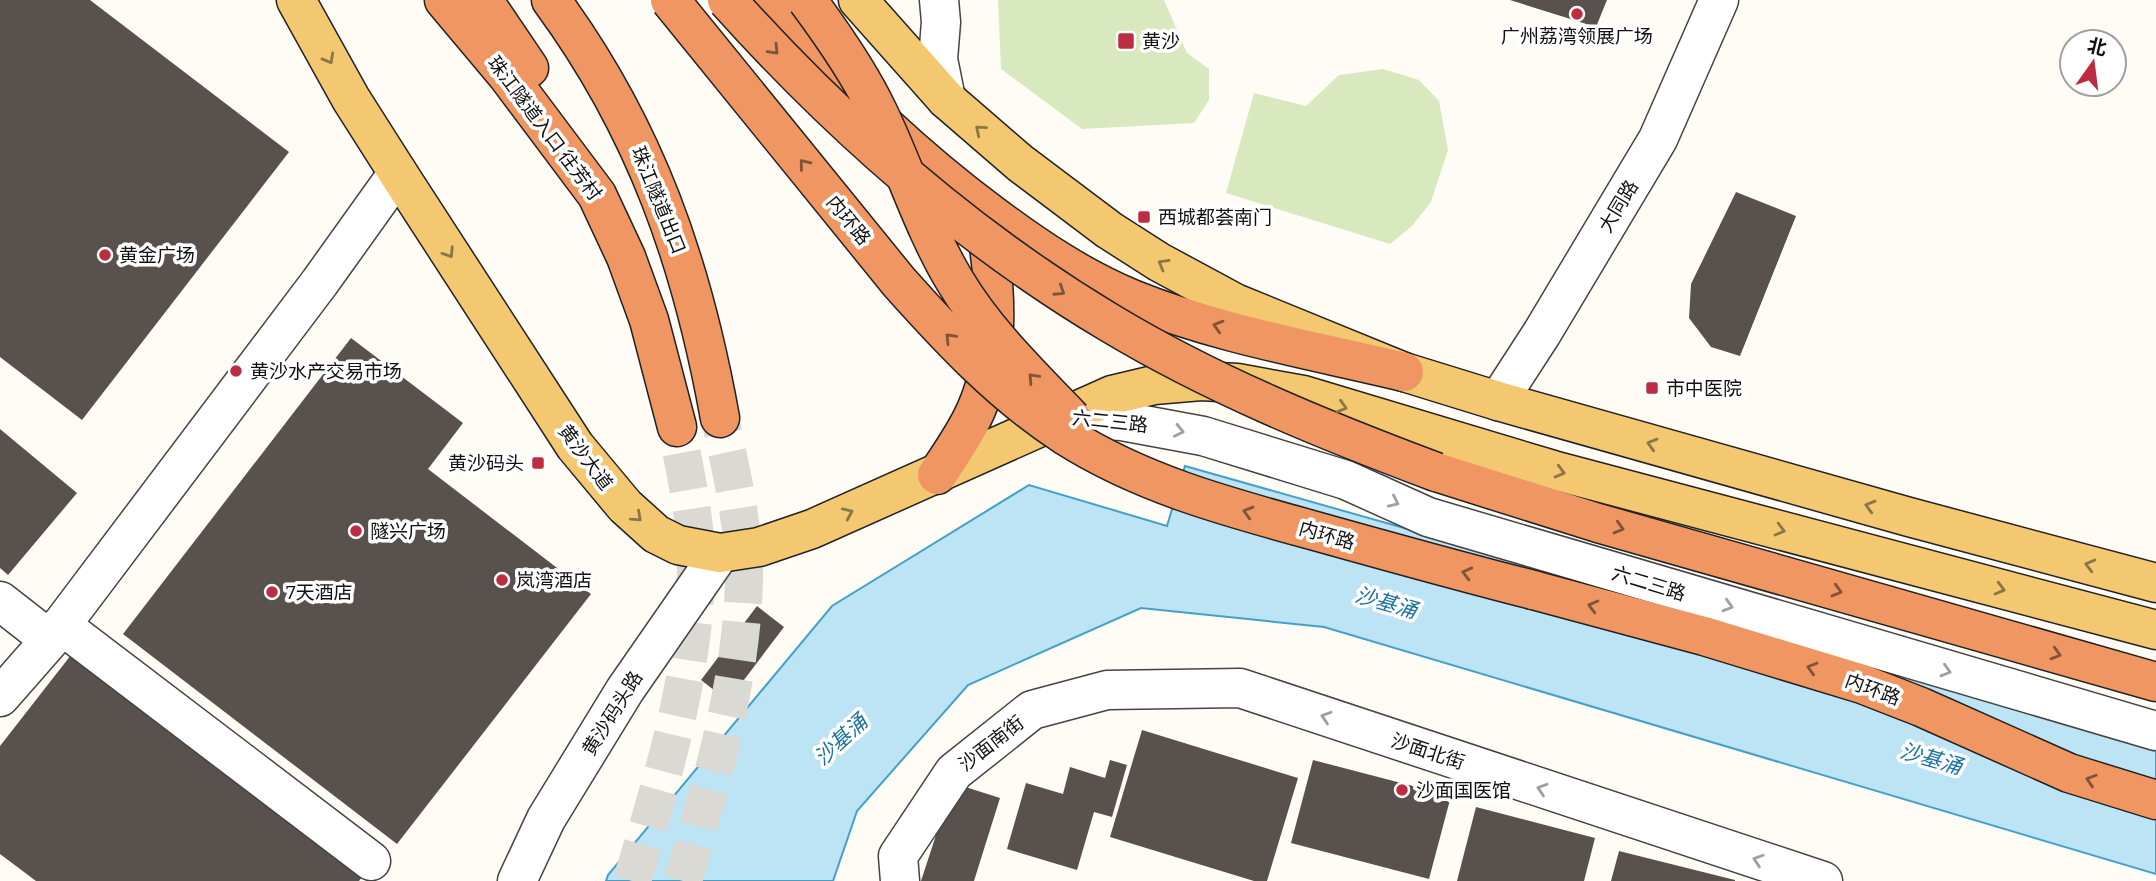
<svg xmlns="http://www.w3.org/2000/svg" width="2156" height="881" font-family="Bitter,'Noto Sans SC',serif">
	<rect width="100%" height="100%" fill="#fffcf5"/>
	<!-- green -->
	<path fill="#d9e9bf" d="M998 0H1164L1187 53 1209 69V100L1194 123 1082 129 1001 69Z
		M1383 69 1419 80 1439 101 1448 150 1431 202 1412 226 1390 244 1226 193 1254 93 1306 106 1339 75Z"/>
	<!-- water -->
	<path fill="#bce4f4" stroke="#45a0c9" stroke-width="2" d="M1185 466 2156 741V874L1324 627 1141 608 968 685 857 811 833 881H606L608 875 832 606 1029 485 1167 526Z"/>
	<!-- building -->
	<path fill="#59514e" d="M0 0H90L289 152 82 420 0 357Z
		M1510 0H1607L1596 27Z
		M1736 192 1796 216 1740 356 1711 347 1689 318 1691 284Z
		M351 338 463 423 428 469 591 594 397 844 123 634Z
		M0 429 77 493 8 575 0 568Z
		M757 606 784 627 728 701 701 680Z
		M71 655 362 877 359 881H36L0 854V746Z
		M1142 730 1298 778 1267 881H1254L1110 837Z
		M1110 760 1127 765 1112 817 1094 812 1077 870 1007 849 1026 783 1063 794 1070 767 1105 778Z
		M1313 760 1451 796 1429 879 1291 843Z
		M953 783 1000 798 974 881H921Z
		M1476 807 1595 838 1584 881H1457Z
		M1619 851 1735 880V881H1611Z"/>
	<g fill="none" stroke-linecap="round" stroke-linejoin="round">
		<!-- highway-tunnel -->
		<path stroke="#dbd9d3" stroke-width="38" stroke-dasharray="38 19" stroke-linecap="butt" d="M632 881C662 779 696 672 696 564 696 518 685 473 677 427
			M683 881C711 784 741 684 744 582 745 528 731 471 720 418"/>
		<!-- minor casing -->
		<g stroke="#444" stroke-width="41">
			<path id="minor" d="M939 0 941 22 938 59 946 99
				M1498 401 1542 333 1658 139 1719 0
				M1062 418 1122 421 1203 436 1346 480 1428 517 2156 731
				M0 601 50 640
				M61 625 371 861
				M0 697 50 640 320 282 398 173
				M517 881 546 819 625 690 720 553
				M900 881 898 856 954 772 1032 710 1107 690 1240 688 1823 881"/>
		</g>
		<!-- major casing -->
		<g stroke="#222" stroke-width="41">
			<path id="major" d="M296 0 351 99 398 173 575 446 625 506 656 534 678 545 720 553 759 547 812 529 1112 395 1154 385 1201 381 1237 383 1303 395 1553 470 2156 630
				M858 0 946 99 1020 163 1109 230 1159 262 1235 303 1404 372 1498 401 1909 517 2156 583"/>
		</g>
		<!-- highway casing -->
		<g stroke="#222" stroke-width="41">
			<path id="highway" d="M444 0 507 75 597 195 626 257 649 320 677 427
				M483 0 529 68
				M551 0C646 129 692 263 720 418
				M763 0C833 79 906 151 991 214 1035 247 1081 278 1132 299 1218 334 1313 350 1404 372
				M1436 472 1598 523 2156 682
				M937 475C951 454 966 433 976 410 1003 349 995 279 984 214
				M1533 590 1704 636 1862 684 1921 707 2069 773 2156 800"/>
		</g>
		<!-- minor -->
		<use href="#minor" stroke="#fff" stroke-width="38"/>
		<!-- major -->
		<use href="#major" stroke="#f3c871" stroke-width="38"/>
		<!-- highway -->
		<use href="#highway" stroke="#ef9663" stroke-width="38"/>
		<!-- highway-bridge casing -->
		<g stroke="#222" stroke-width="41" stroke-linecap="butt">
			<path id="highway-bridge" d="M670 0 899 282C950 339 1001 394 1066 436 1140 483 1224 506 1308 529 1383 550 1458 571 1533 590
				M727 0C839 125 966 237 1110 323 1213 385 1324 430 1436 472
				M807 0C833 35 859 72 878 112 905 168 923 228 955 281 986 333 1030 375 1072 419"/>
		</g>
		<!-- highway-bridge -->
		<use href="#highway-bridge" stroke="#ef9663" stroke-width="38"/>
	</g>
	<!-- one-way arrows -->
	<defs><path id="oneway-chevron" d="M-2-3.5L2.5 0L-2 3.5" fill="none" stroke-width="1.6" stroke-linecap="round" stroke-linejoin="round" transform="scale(1.75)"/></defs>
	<g stroke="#80543a">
		<use href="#oneway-chevron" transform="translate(774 50) rotate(46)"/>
		<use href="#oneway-chevron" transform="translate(804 164) rotate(-129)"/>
		<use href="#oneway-chevron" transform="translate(1060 291) rotate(33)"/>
		<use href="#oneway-chevron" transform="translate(1218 326) rotate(-164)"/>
		<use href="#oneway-chevron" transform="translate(950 338) rotate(-134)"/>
		<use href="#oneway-chevron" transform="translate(1033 378) rotate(-133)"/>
		<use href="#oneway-chevron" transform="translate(1248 512) rotate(-164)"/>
		<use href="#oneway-chevron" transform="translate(1619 528) rotate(16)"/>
		<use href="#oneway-chevron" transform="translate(1467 573) rotate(-166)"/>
		<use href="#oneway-chevron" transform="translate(1837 591) rotate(16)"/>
		<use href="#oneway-chevron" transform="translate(1593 606) rotate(-165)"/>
		<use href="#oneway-chevron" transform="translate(2056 654) rotate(16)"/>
		<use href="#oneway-chevron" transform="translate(1812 668) rotate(-163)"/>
		<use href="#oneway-chevron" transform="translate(2091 780) rotate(-162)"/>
	</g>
	<g stroke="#8d7646">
		<use href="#oneway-chevron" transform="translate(329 59) rotate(61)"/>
		<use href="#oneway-chevron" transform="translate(980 130) rotate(-140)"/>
		<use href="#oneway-chevron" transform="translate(449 253) rotate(57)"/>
		<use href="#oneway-chevron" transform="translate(1163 264) rotate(-150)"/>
		<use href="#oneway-chevron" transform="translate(1342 407) rotate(17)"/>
		<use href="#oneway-chevron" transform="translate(1652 444) rotate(-164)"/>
		<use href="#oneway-chevron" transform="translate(1560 472) rotate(15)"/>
		<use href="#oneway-chevron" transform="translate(1870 506) rotate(-164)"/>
		<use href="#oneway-chevron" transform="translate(848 513) rotate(-24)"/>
		<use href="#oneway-chevron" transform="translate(637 517) rotate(42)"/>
		<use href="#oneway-chevron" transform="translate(1780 530) rotate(15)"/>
		<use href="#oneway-chevron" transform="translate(2090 565) rotate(-165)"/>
		<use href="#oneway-chevron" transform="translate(2000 589) rotate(15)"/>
	</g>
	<g stroke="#a0a0a0">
		<use href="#oneway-chevron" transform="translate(1179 431) rotate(13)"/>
		<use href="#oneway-chevron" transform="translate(1394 502) rotate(25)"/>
		<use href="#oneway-chevron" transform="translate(1728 606) rotate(17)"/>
		<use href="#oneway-chevron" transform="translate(1946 671) rotate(17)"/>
		<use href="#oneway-chevron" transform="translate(1326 717) rotate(-162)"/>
		<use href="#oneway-chevron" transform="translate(1542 789) rotate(-162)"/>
		<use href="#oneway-chevron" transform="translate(1758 860) rotate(-162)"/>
	</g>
	<!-- markers -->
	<g fill="#bd2d41" stroke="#fff" stroke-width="2.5">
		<circle cx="1577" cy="14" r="7"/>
		<rect x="1117" y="32" width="18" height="18" rx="3.5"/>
		<rect x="1137" y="210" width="14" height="14" rx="3.5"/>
		<circle cx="105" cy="255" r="7"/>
		<circle cx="236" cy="371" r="7"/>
		<rect x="1645" y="381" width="14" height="14" rx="3.5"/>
		<rect x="531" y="456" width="14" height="14" rx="3.5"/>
		<circle cx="356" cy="531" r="7"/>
		<circle cx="502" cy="580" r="7"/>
		<circle cx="272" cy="592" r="7"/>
		<circle cx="1402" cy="790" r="7"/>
	</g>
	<g text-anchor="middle" stroke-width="7" stroke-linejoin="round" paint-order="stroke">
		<!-- poi labels -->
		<g font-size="19" fill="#111" stroke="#fff" text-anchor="start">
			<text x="1577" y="43" text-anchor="middle">广州荔湾领展广场</text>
			<text x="1142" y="48">黄沙</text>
			<text x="1158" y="224">西城都荟南门</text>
			<text x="119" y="262">黄金广场</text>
			<text x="250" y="378">黄沙水产交易市场</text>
			<text x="1666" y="395">市中医院</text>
			<text x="524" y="470" text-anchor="end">黄沙码头</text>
			<text x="370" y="538">隧兴广场</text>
			<text x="516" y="587">岚湾酒店</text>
			<text x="286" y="599">7天酒店</text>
			<text x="1416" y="797">沙面国医馆</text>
		</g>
		<!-- street labels -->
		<g font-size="19" fill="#111" stroke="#fff">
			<text transform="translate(545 128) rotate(53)" y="7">珠江隧道入口 往芳村</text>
			<text transform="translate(659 200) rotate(68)" y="7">珠江隧道出口</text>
			<text transform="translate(1618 206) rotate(-59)" y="7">大同路</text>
			<text transform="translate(849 220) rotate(51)" y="7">内环路</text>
			<text transform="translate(1110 421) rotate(6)" y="7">六二三路</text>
			<text transform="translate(586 457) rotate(53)" y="7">黄沙大道</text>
			<text transform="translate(1327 535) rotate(16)" y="7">内环路</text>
			<text transform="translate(1649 583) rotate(17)" y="7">六二三路</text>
			<text transform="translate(1873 689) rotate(20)" y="7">内环路</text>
			<text transform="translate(612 713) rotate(-58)" y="7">黄沙码头路</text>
			<text transform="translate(991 743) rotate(-38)" y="7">沙面南街</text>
			<text transform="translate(1428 751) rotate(18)" y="7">沙面北街</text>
		</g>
		<!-- water labels -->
		<g font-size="21" font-style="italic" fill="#1d73a0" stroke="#fff">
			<text transform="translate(1386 603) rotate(16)" y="7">沙基涌</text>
			<text transform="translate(841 740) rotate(-43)" y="7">沙基涌</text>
			<text transform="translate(1931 759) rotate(16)" y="7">沙基涌</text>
		</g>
	</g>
	<!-- north arrow -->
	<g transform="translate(2093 63) rotate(14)"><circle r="33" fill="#ffffff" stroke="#a0a0a0" stroke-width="2"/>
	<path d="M0-5L12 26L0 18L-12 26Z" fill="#bd2d41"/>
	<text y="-10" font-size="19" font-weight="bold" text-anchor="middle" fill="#111111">北</text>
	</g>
</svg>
